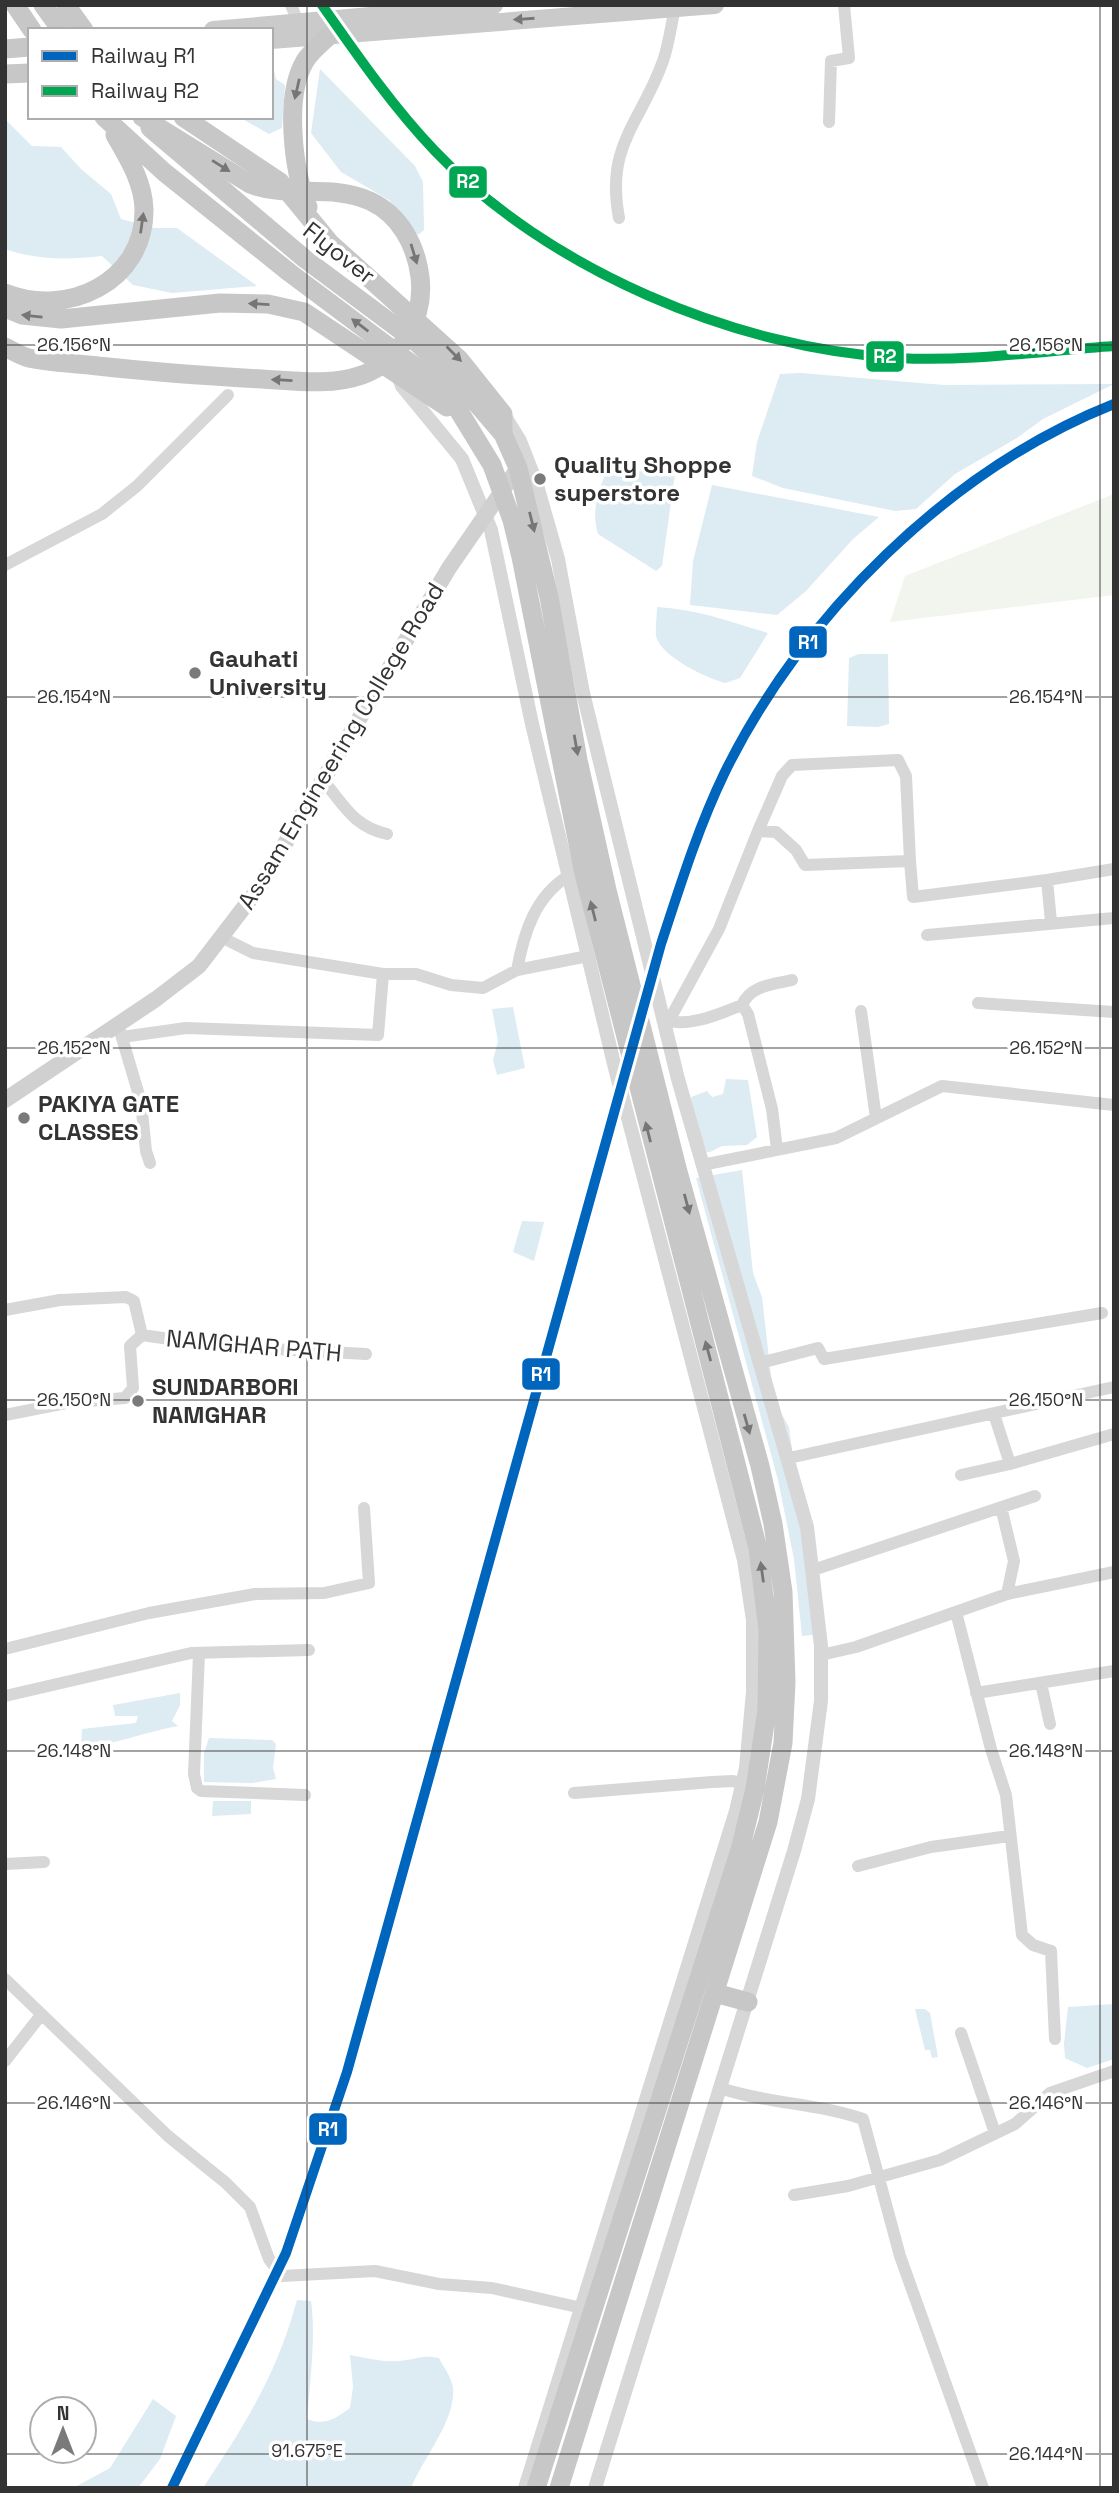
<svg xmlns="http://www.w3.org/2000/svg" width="1119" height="2493" font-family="'Space Grotesk',sans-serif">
	<rect width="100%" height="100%" fill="#fff"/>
	<!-- green -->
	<path fill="#f1f5ed" d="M1114 494V595L890 622 905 576Z"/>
	<!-- water -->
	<path fill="#ddebf3" d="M273 66 276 79 285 85 282 128 269 134 239 117H271Z
		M320 69 415 166 423 182 424 230 418 235 389 200 341 172 311 133Z
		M5 119 32 146 61 147 81 169 111 194 121 219 155 228H177L257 286 172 293 133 285 102 256C68 260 37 260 5 249Z
		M801 373 944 385 1114 384 1043 419 1017 438 955 474 916 509 895 511 783 488 752 476 757 442 780 374Z
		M608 469 675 474 662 566 656 571 598 534C591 511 598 490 608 469Z
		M712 485 879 517 853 539 806 591 777 615 690 605 693 561Z
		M657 607C696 609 731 622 768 633L740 678 725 683C706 678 660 656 656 636 655 627 657 616 657 607Z
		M859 654H888L889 724 878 727 847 726 849 658Z
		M513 1007 525 1068 497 1075 493 1060 498 1041 492 1009Z
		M726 1079 748 1080 757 1137 747 1145 722 1146 710 1152H700L691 1097 707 1091 712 1097 723 1094Z
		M742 1170 753 1273 762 1297 774 1401 789 1427 805 1545 822 1634 802 1636 794 1559 778 1480 696 1178Z
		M522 1221 544 1222 534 1261 513 1252Z
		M180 1693V1705L172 1721 178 1726C145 1732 116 1744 84 1748L81 1746 82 1729 136 1723 138 1716H115L113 1705Z
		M209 1738 272 1740 276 1744 273 1768 276 1779 252 1783 204 1782V1753Z
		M213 1801H251V1814L212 1816Z
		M1114 2004V2059L1087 2068 1065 2058 1064 2044 1068 2007Z
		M915 2009H925L930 2013 938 2057 932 2058 930 2050H925Z
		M297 2300 311 2301C316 2337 310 2382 307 2419 325 2426 335 2419 350 2408L353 2387 350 2355C367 2358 389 2364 406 2360 422 2358 422 2355 439 2358 443 2366 452 2378 453 2388 456 2420 423 2458 411 2488H203C245 2425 277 2374 297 2300Z
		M153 2399 176 2416 160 2459 138 2488H73L110 2468Z"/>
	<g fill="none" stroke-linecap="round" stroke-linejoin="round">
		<!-- minor -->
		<path stroke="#d7d7d7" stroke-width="12" d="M291 5 298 22
			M829 122 831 61 849 58 844 5
			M619 218C605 145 641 123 663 61 669 44 671 25 675 8
			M5 565 102 514 137 486 228 395
			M321 778C344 804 352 826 387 834
			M758 831 782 776 792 765 898 760 906 776 910 861
			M1047 880 1114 869
			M927 935 1114 918
			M517 970C524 932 535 897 568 876
			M383 974H416L451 985 483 988 517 970 588 956
			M978 1003 1114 1012
			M742 1005 748 1014 772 1109 777 1149
			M861 1011 876 1118
			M669 1021C693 1026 719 1014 742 1005 751 985 772 985 792 980
			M665 1028 719 929 758 831 776 832 796 850 805 865 910 861 913 897 1047 880 1051 922
			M120 1031 141 1102 146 1151 150 1163
			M122 1037 186 1028 378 1035 383 974 253 953 221 937
			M702 1165 836 1138 942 1086 1114 1105
			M5 1310 60 1300 126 1297 134 1301 142 1335 218 1346 366 1354
			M760 1363 818 1348 824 1359 1102 1313
			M994 1414 1010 1464 1114 1434
			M5 1415 66 1403 125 1398 133 1388 130 1346 142 1335
			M789 1458 1114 1387
			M961 1475 1010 1464
			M813 1570 1035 1496
			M1007 1594 1114 1572
			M956 1612 991 1749 1006 1795 1022 1935 1033 1945 1051 1951 1055 2039
			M5 1649 149 1613 255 1594 324 1593 369 1583 364 1508
			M199 1654 194 1774 197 1788 201 1791 305 1795
			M821 1655 856 1647 1007 1594 1014 1561 1001 1507
			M1041 1683 1050 1724
			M976 1693 1114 1671
			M5 1696 191 1653 309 1650
			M574 1793 712 1782 733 1781 743 1784
			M5 1864 44 1862
			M858 1866 931 1847 1009 1836
			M5 1979 168 2136 226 2183 250 2207 269 2259 282 2276 375 2271 439 2284 492 2288 582 2308
			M961 2033 995 2133
			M5 2061 41 2015
			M720 2088C768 2104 817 2103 863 2119L900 2256 983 2488
			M794 2195 848 2186 940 2160 1015 2124 1050 2093 1114 2071"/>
		<!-- tertiary -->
		<path stroke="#d7d7d7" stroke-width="14" d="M399 377 402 386 462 459 491 530 532 724 615 1068 744 1560 753 1620V1692L746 1768 736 1811 525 2488
			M504 415 520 441 536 482 558 559 583 693 678 1079 807 1527 821 1646V1701L808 1799 794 1851 595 2488"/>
		<!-- secondary -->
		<path stroke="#d0d0d0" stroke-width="16" d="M5 1100 156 999 199 966 258 889 449 568 518 468"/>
		<!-- primary -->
		<path stroke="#cacaca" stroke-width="18" d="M213 30 494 5
			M271 40 715 5"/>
		<!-- trunk -->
		<path stroke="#c7c7c7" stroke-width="19" d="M15 5 32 30
			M43 5 61 30
			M66 5 84 30
			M5 49 30 47
			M5 74 30 73
			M104 117 164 172 290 273 409 362 451 398 492 465 512 520 521 557 584 874 758 1549 768 1629 767 1710 755 1789 740 1850 536 2488
			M183 117 280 182 330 243 459 359 503 414V434L518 468 549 597 578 760 607 890 677 1168 760 1466 773 1524 783 1592 786 1682 783 1743 768 1822 559 2488
			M150 128 305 259 415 341 460 384 503 434
			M308 207C293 170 284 96 305 61 311 51 324 41 332 33
			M5 293C67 318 145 282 144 209 143 181 128 158 115 135
			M5 308 22 315 61 319 220 303 268 304 304 312 447 407
			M715 1993 748 2002"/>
		<!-- rail -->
		<path stroke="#bebebe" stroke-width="3.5" stroke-dasharray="7 5" stroke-linecap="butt" d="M172 2488 286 2253 347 2072 661 944C680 886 698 828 724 774 800 617 950 469 1114 404"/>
		<!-- trunk-bridge -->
		<path stroke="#c7c7c7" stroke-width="19" d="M5 347C13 351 21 356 29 358 51 363 76 363 98 366 153 372 207 376 262 379 295 381 331 386 362 375 401 361 425 317 420 277 416 245 400 215 370 201 331 183 288 199 250 184L142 117"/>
		<!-- rail-1 casing -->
		<g stroke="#fff" stroke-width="16">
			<path id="rail-1" d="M172 2488 286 2253 347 2072 661 944C680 886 698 828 724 774 800 617 950 469 1114 404"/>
		</g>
		<!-- rail-2 casing -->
		<g stroke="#fff" stroke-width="16">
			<path id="rail-2" d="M322 5C357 55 393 107 435 151 547 269 736 349 898 358 969 362 1042 351 1114 346"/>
		</g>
		<!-- rail-1 -->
		<use href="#rail-1" stroke="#0065bd" stroke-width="10"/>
		<!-- rail-2 -->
		<use href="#rail-2" stroke="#00a651" stroke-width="10"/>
	</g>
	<!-- one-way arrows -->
	<defs><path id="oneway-solid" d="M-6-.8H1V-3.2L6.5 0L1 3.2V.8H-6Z" transform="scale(1.75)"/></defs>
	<use fill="#777" href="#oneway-solid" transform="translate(524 19) rotate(176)"/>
	<g fill="#767676">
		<use href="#oneway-solid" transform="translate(297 89) rotate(103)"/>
		<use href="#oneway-solid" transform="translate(221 166) rotate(32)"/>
		<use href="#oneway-solid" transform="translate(142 223) rotate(-82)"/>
		<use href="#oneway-solid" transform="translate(414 254) rotate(73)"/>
		<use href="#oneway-solid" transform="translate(259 304) rotate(-177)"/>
		<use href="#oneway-solid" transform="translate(32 316) rotate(-174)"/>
		<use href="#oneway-solid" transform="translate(360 325) rotate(-143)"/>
		<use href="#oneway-solid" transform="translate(454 354) rotate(45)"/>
		<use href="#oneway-solid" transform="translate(282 380) rotate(-177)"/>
		<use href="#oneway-solid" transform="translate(532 522) rotate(76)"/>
		<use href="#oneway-solid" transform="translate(576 745) rotate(80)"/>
		<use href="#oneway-solid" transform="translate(593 911) rotate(-104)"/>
		<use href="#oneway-solid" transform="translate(648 1132) rotate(-104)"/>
		<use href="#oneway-solid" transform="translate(687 1204) rotate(75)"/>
		<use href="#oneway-solid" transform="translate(708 1351) rotate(-105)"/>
		<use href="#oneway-solid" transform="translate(747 1424) rotate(74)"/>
		<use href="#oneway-solid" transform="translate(762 1572) rotate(-98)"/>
	</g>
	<!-- ticks -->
	<path fill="none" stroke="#333" stroke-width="2" stroke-opacity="0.45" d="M307 5V2488M1100 5V2488M5 345H1114M5 697H1114M5 1048H1114M5 1400H1114M5 1751H1114M5 2103H1114M5 2454H1114"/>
	<!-- markers -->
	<g fill="#7a7a7a" stroke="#fff" stroke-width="2.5">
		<circle cx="540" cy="479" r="7"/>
		<circle cx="195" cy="673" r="7"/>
		<circle cx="24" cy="1118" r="7"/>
		<circle cx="138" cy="1401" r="7"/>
	</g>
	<g text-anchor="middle" stroke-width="7" stroke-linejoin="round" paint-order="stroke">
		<!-- street labels -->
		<g font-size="24" fill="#333" stroke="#fff">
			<text transform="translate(339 253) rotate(38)" y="8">Flyover</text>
			<text transform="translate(341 746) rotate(-59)" y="8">Assam Engineering College Road</text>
			<text transform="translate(254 1346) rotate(5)" y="8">NAMGHAR PATH</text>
		</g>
		<!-- poi labels -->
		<g font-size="24" font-weight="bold" fill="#333" stroke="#fff" text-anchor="start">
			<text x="554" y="473">Quality Shoppe<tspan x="554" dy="28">superstore</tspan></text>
			<text x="209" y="667">Gauhati<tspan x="209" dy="28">University</tspan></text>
			<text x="38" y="1112">PAKIYA GATE<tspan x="38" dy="28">CLASSES</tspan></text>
			<text x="152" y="1395">SUNDARBORI<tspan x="152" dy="28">NAMGHAR</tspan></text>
		</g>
	</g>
	<g font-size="18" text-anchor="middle" fill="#333" stroke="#fff" stroke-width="7" stroke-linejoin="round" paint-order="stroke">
		<text x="74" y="351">26.156°N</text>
		<text x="1046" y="351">26.156°N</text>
		<text x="74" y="703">26.154°N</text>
		<text x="1046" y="703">26.154°N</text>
		<text x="74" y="1054">26.152°N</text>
		<text x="1046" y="1054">26.152°N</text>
		<text x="74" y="1406">26.150°N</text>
		<text x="1046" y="1406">26.150°N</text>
		<text x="74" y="1757">26.148°N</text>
		<text x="1046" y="1757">26.148°N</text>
		<text x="74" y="2109">26.146°N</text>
		<text x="1046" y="2109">26.146°N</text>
		<text x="307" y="2457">91.675°E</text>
		<text x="1046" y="2460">26.144°N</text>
	</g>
	<g stroke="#fff" stroke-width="2.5">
		<rect x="448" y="165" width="40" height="34" rx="7" fill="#00a651"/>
		<rect x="865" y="340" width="40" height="33" rx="7" fill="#00a651"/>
		<rect x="788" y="625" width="40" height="34" rx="7" fill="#0065bd"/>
		<rect x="521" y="1357" width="40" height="34" rx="7" fill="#0065bd"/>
		<rect x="308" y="2112" width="40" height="34" rx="7" fill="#0065bd"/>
	</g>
	<g font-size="19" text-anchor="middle" font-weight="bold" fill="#fff">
		<text x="468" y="188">R2</text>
		<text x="885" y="363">R2</text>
		<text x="808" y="649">R1</text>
		<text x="541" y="1381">R1</text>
		<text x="328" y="2136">R1</text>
	</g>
	<!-- border -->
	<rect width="1119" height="2493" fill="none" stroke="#333333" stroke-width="14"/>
	<!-- legend -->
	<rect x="28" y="28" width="245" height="91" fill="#ffffff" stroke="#adadad" stroke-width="2"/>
	<rect x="42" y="51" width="35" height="10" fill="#0065bd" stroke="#adadad" stroke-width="2"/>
	<text x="91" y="63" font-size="21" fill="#333333">Railway R1</text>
	<rect x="42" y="86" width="35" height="10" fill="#00a651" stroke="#adadad" stroke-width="2"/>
	<text x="91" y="98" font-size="21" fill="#333333">Railway R2</text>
	<!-- north arrow -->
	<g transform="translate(63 2430)"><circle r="33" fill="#ffffff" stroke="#adadad" stroke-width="2"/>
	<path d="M0-5L12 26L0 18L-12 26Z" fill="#7a7a7a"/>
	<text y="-10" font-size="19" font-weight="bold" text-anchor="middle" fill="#333333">N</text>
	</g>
</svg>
